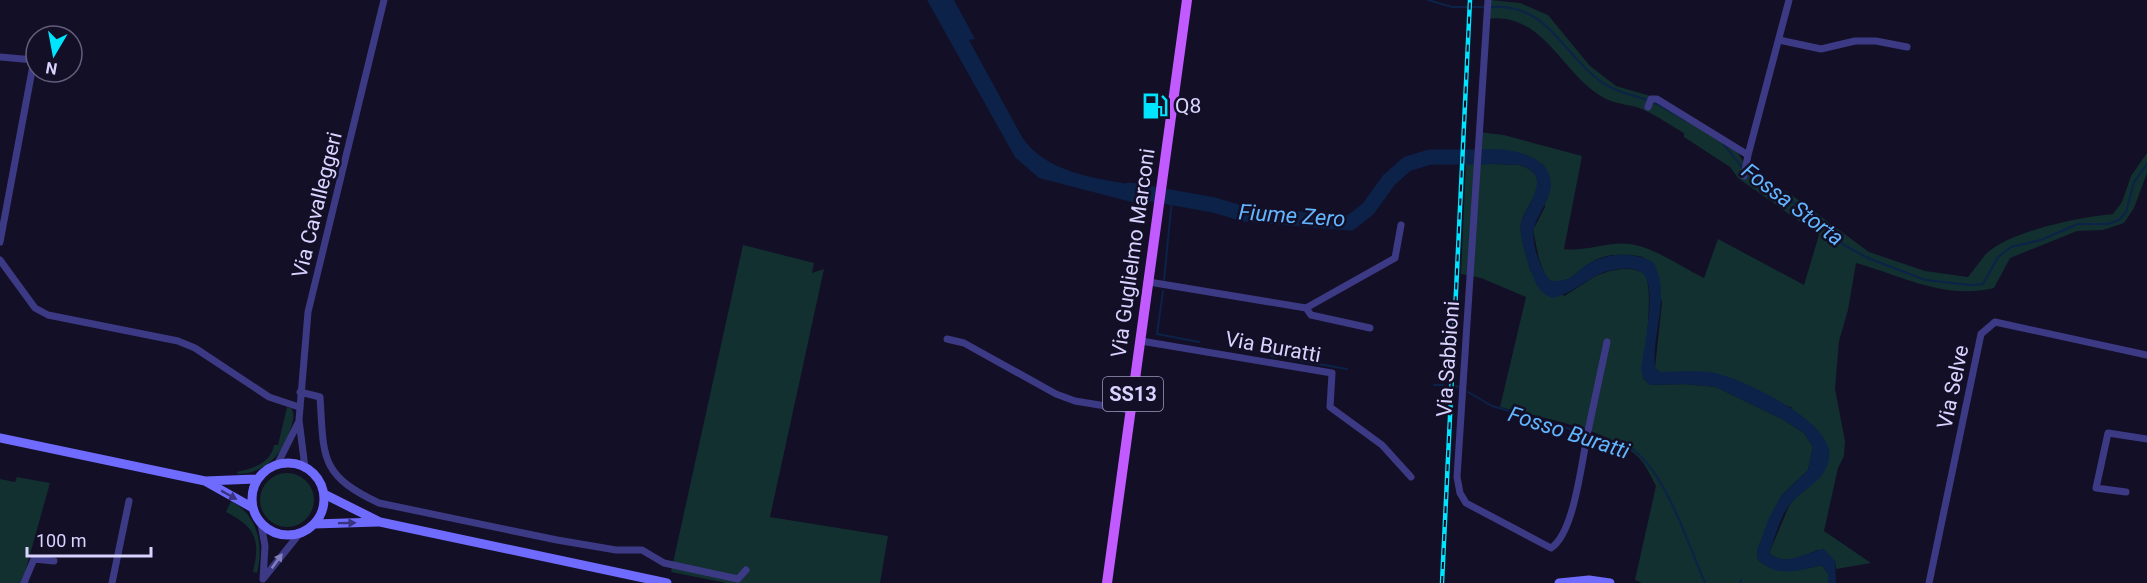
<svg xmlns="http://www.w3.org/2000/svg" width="2147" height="583" font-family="Roboto,sans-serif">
	<rect width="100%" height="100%" fill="#130f26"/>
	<!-- green -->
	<path fill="#12302f" d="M1490 0 1520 3 1548 15 1590 66 1616 86 1654 97 1739 148 1738 153 1745 165 1784 194 1786 191 1869 252 1925 271 1968 277C1974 270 1979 262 1985 255 2008 231 2081 217 2113 214L2122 202 2131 176 2147 153V173L2134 208 2124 223 2103 230 2077 231 2010 258 1994 288C1944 300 1902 276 1856 263L1848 310 1839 341 1835 389 1845 441 1844 456 1838 468 1824 531 1871 563 1836 569 1835 561 1817 550C1802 557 1784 566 1769 553L1789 506 1829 459 1791 407 1680 372H1660L1655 368 1662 302 1643 257C1626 254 1607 253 1592 262 1573 272 1576 282 1551 281L1545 275 1539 259 1533 230 1545 207 1543 164 1478 150 1479 132 1504 135 1582 156 1564 249C1586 252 1608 241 1630 244 1656 248 1681 267 1704 278L1718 239 1804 285 1819 235 1738 178 1730 167 1684 137V133C1671 126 1658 116 1644 110 1632 104 1617 105 1604 98 1562 75 1543 10 1486 19Z
		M1466 163 1520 165C1557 177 1524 206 1521 224 1519 234 1528 259 1530 270L1564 296C1577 289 1590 277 1604 273 1614 269 1634 266 1644 274 1655 283 1644 361 1643 378L1650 385 1684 384 1716 387 1782 419 1804 433 1813 447 1808 470 1781 496 1757 550 1758 560C1777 576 1800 570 1822 565L1828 574V583H1642L1635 580 1656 486C1651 477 1646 465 1639 458 1612 430 1538 417 1500 407L1526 297 1481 278 1461 274Z
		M743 245 814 263 812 273 824 269 770 517 888 536 880 583H727L671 572Z
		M287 407 291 408C296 416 292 423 290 431 281 456 265 473 238 474L237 472C254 468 271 463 274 445H278Z
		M260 500a27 27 0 1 1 54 0a27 27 0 1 1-54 0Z
		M17 477 50 483 22 583H0V479L15 482Z
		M231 501C258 515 264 545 257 573L253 572C261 539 255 527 226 512Z"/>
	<!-- water -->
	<path fill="#0c2248" d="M927 0H954L975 39 969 40 1022 137C1048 177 1108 179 1150 188L1147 206 1039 178 1015 157Z
		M1495 149C1520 150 1560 160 1549 195 1545 207 1536 217 1534 229 1531 243 1540 270 1551 281 1577 282 1573 271 1592 262 1612 252 1634 253 1653 262 1672 296 1651 332 1655 368L1660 372C1677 372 1698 370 1715 373 1743 379 1837 423 1829 459 1825 482 1800 490 1788 507 1779 520 1775 538 1769 553 1786 568 1805 552 1824 549L1835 561 1836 583H1828V574L1822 565C1797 571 1779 578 1758 560L1757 550 1769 518 1781 496 1808 470 1813 447 1804 433 1782 419 1716 387 1684 384 1650 385 1643 378 1641 369C1644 348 1656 293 1645 276 1638 264 1612 269 1602 273 1583 281 1572 294 1552 298 1548 296 1543 293 1540 290 1532 280 1518 236 1521 223 1526 205 1555 176 1520 165L1466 163V151Z"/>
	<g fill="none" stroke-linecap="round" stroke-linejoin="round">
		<!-- stream -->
		<path stroke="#0c2248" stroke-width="2" d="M1428 0 1452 7H1485
			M1490 7C1548 3 1561 52 1600 81 1616 93 1637 95 1655 103 1666 108 1676 115 1687 121
			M1722 142 1743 169
			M1747 172 1788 198 1844 245 1868 258 1925 280 1970 285 1983 284 1998 257 2011 247 2041 240 2078 224H2108L2119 220 2126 212 2134 182 2147 164
			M1164 280 1172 199
			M1163 291 1157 334 1199 342
			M1271 356 1277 357
			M1290 359 1347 369
			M1434 385H1443
			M1456 386 1459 387
			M1468 392 1492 406 1628 446C1666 470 1687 542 1705 583
			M1740 583 1741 580"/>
		<!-- river -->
		<path stroke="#0c2248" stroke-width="15" d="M1130 190 1214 205 1244 214 1350 223 1368 209 1389 180 1407 164 1430 157H1487"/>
		<!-- street -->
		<path stroke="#3d3a85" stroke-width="7" d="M1488 0 1457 477 1460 493 1466 503 1551 548C1574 533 1581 465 1587 437
			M1779 40 1821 49 1855 41H1876L1907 47
			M0 57 34 60 0 242
			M1648 107 1651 99H1657L1748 155 1789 0
			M1744 176 1748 155
			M0 260 35 308 48 315 178 341 195 348 269 397 299 407
			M1149 282 1306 308 1395 258 1401 225
			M1306 308 1311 315 1370 328
			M947 339 964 343 1056 394 1075 401 1130 410
			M1141 341 1332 373 1330 407 1382 445 1411 477
			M300 392 320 397C324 457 319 475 379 503L557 540 616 550H642L664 563 738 579 746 570
			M1588 431 1607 342
			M277 465 298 423
			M305 468 299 420 308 312 384 0
			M2126 492 2096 488 2108 433 2147 439
			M261 524 265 546 263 579 300 533
			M24 583 34 559 54 561
			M112 583 129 501
			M1929 583 1981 334 1995 322 2147 355"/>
		<!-- secondary -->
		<path stroke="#6f6bff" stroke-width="9" d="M0 438 205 481 258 479
			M252 499a36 36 0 1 1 72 0a36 36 0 1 1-72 0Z
			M205 481 253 508
			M324 494 380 522 667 583
			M314 524 378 522
			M1559 583 1589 580 1610 583"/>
		<!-- primary -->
		<path stroke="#c25bff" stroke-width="10" d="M1107 583 1187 0"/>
		<!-- rail casing -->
		<g stroke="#00e5ff" stroke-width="4.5">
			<path id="rail" d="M1442 583 1470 0"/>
		</g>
		<!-- rail -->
		<use href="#rail" stroke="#130f26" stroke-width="2" stroke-dasharray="7" stroke-linecap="butt"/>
	</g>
	<!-- one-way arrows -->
	<defs><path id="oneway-solid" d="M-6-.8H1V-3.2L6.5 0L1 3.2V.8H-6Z" transform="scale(1.5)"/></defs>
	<g fill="#38347d">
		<use href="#oneway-solid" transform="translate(229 495) rotate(29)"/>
		<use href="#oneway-solid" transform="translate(347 523) rotate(-1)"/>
	</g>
	<use fill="#837fbc" href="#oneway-solid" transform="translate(277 561) rotate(-54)"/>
	<!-- icons -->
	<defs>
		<g id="fuel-bare" transform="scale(2.07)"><path d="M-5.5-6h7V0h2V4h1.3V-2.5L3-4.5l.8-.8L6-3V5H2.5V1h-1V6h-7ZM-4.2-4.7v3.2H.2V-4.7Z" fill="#00e5ff" stroke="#130f26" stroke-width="2.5" paint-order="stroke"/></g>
	</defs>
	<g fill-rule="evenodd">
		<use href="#fuel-bare" x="1155" y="106"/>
	</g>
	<g text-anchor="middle" stroke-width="5" stroke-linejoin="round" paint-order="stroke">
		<!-- shield labels -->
		<rect fill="#130f26" stroke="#9e99be" stroke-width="1.5" x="1103" y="377" width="60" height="34" rx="4.5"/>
		<g font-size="20" font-weight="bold" fill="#d9d4ff">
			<text x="1133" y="401">SS13</text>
		</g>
		<!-- poi labels -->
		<g font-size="21" fill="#d9d4ff" stroke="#130f26" text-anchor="start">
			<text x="1175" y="113">Q8</text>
		</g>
		<!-- street labels -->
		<g font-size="21" fill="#d9d4ff" stroke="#130f26">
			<text transform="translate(317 205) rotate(-76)" y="7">Via Cavalleggeri</text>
			<text transform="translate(1133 253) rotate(-82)" y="7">Via Guglielmo Marconi</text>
			<text transform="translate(1273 347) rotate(10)" y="7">Via Buratti</text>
			<text transform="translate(1448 359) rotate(-86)" y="7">Via Sabbioni</text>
			<text transform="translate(1953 387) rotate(-78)" y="7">Via Selve</text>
		</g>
		<!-- water labels -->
		<g font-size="22" font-style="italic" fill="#62b6ff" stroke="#130f26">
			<text transform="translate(1793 204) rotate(37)" y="8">Fossa Storta</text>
			<text transform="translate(1292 215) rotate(4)" y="8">Fiume Zero</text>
			<text transform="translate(1569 432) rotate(18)" y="8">Fosso Buratti</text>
		</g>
	</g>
	<!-- north arrow -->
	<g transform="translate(54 54) rotate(190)"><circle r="28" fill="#130f26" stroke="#625e7d" stroke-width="1.5"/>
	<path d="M0-4.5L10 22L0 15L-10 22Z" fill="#00e5ff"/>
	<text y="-9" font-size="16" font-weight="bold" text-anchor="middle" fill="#d9d4ff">N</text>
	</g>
	<!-- scale -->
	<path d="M27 547v9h124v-9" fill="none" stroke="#d9d4ff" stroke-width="3"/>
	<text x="36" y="547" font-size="18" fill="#d9d4ff" stroke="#130f26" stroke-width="4.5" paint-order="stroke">100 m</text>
</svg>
